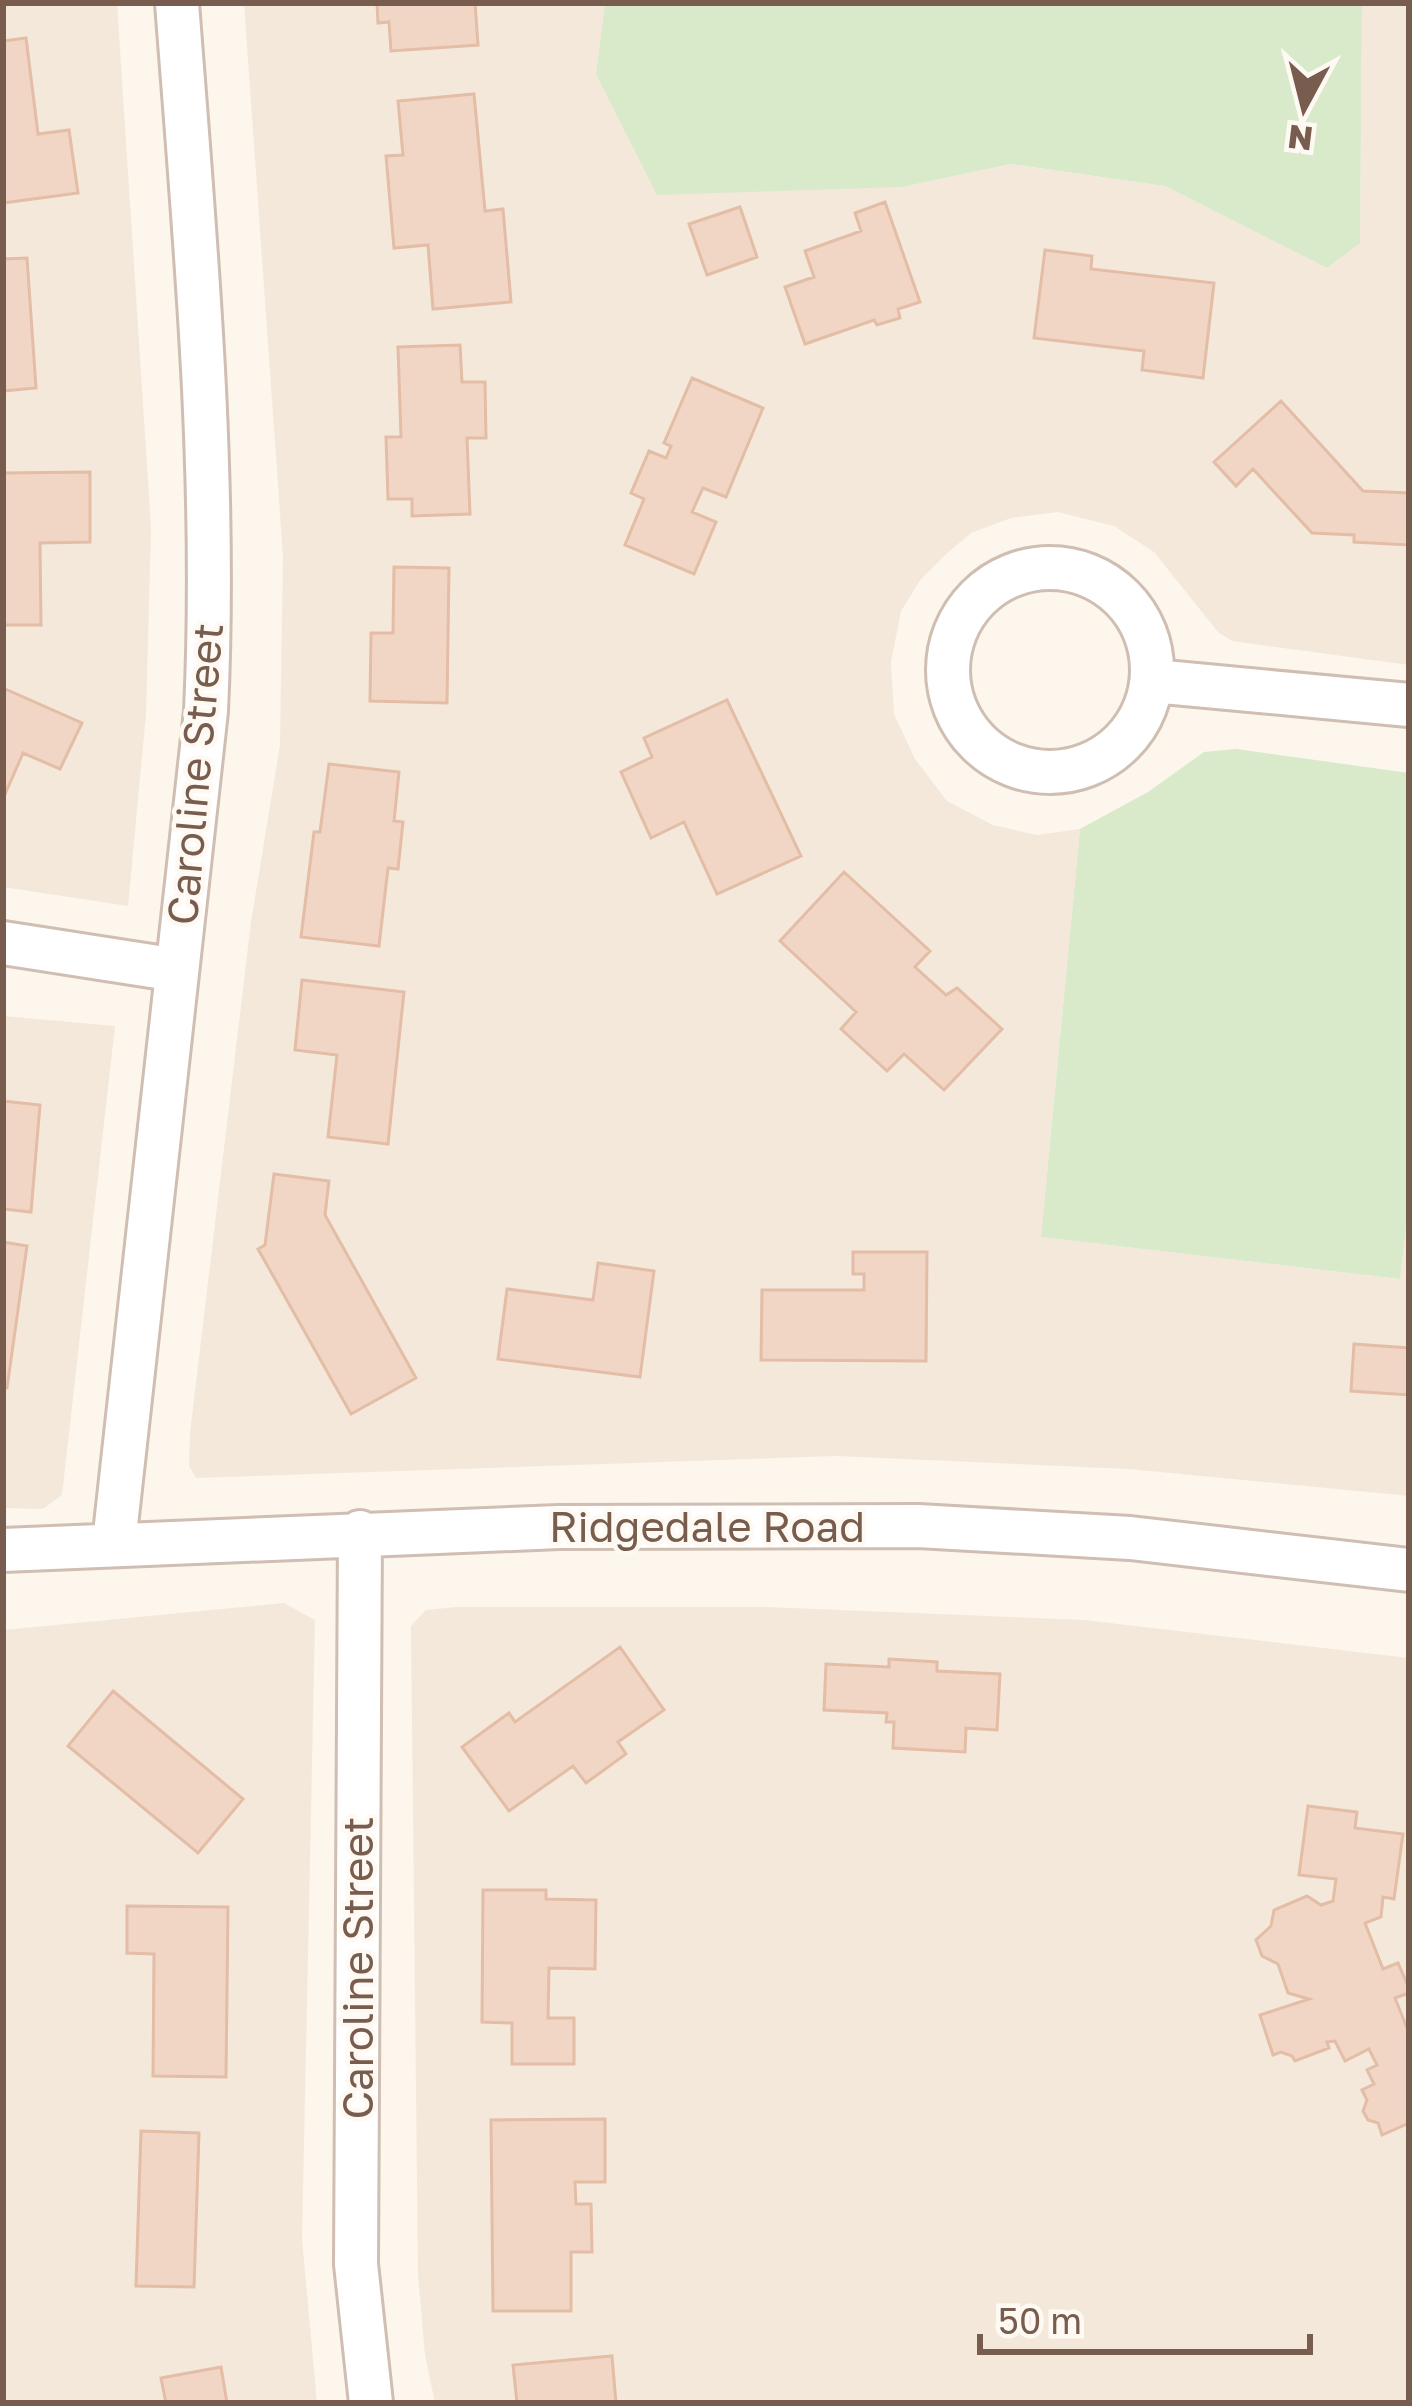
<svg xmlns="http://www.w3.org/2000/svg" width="1412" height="2406" font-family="'Golos Text',sans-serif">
	<rect width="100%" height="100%" fill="#fcf6ec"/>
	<!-- residential -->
	<path fill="#f4e8db" d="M3 3H117L151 527 146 714 128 906 3 887Z
		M244 3H605L596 74 902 187 1009 164 1165 186 1327 268 1360 242 1362 3H1409V665L1232 641 1218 632 1154 552 1114 526 1058 512 1011 518 971 533 944 556 921 579 901 611 891 662 894 714 915 759 947 801 993 825 1037 835 1080 829 1041 1237 1399 1279 1409 1199V1496L1129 1469 837 1456 196 1478 189 1466 190 1433 251 922 280 745 283 556Z
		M3 1016 115 1026 62 1495 43 1509 3 1508Z
		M284 1603 315 1620 302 2239 317 2403H3V1630Z
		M456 1607H766L1084 1620 1409 1658V2403H435L425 2355 418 2275 411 1626 426 1610Z"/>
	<!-- green -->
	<path fill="#d8eaca" d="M605 3H1362L1360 243 1327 268 1165 186 1010 164 902 187 657 195 596 74Z
		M1236 749 1409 773V1199L1400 1279 1041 1237 1080 829 1148 792 1204 752Z"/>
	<!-- building -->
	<path fill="#f1d6c5" stroke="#e3bda6" stroke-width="3" d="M377 3H475L478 45 391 51 389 22 378 23Z
		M26 38 38 134 69 130 78 193 3 203V41Z
		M474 94 485 211 503 209 511 302 433 309 428 245 394 248 386 156 403 155 398 101Z
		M885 202 920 302 898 309 900 318 877 325 874 320 805 344 785 287 814 277 805 251 861 231 855 213Z
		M740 207 757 257 707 275 689 224Z
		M1045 250 1092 256 1091 269 1214 283 1203 378 1142 370 1144 351 1034 338Z
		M27 258 36 388 3 391V259Z
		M460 345 462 382H485L486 438H467L470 514 412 516V499H388L386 437H401L398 347Z
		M692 378 763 408 726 497 703 488 692 512 716 522 694 574 625 545 644 499 631 493 649 451 666 458 671 446 664 443Z
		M1281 401 1363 491 1409 493V545L1354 542V535L1312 533 1253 469 1236 486 1214 462Z
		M90 472V542L40 543 41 625H3V473Z
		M394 567 449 568 447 703 370 701 371 633H393Z
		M3 688 82 723 60 769 23 753 3 799Z
		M727 700 801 856 717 894 684 822 651 838 621 772 652 757 644 738Z
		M329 764 399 772 394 821 403 822 398 869 388 868 379 946 301 937 314 832H320Z
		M844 872 930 951 915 967 946 995 957 988 1002 1029 944 1090 904 1054 887 1071 841 1029 856 1012 780 941Z
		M302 980 404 992 388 1144 328 1137 337 1055 295 1050Z
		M3 1101 40 1105 31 1212 3 1209Z
		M274 1174 329 1181 325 1215 416 1378 351 1414 258 1249 265 1245Z
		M3 1242 27 1246 7 1388 3 1387Z
		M853 1252H927L926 1361 761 1360 762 1290H864V1274H853Z
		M598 1263 654 1271 640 1377 498 1359 507 1289 593 1300Z
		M1354 1344 1409 1348V1395L1351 1391Z
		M620 1647 664 1710 618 1742 626 1754 586 1783 573 1766 509 1811 462 1747 509 1713 515 1722Z
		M889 1659 937 1662V1671L1000 1674 997 1730 966 1728 965 1752 893 1748 894 1722H886L887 1713 824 1710 826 1664 889 1667Z
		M113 1691 243 1799 198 1853 68 1746Z
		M1308 1806 1357 1812 1355 1828 1403 1834 1394 1899 1383 1897 1381 1917 1365 1923 1383 1969 1398 1963 1409 1988V1993L1395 1998 1409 2033V2123L1382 2135 1378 2123 1368 2120 1363 2111 1367 2100 1362 2090 1374 2084 1367 2070 1377 2065 1369 2049 1345 2061 1335 2041 1327 2042 1329 2048 1295 2061 1292 2056 1281 2052 1273 2055 1260 2015 1309 1999 1288 1993 1278 1964 1262 1956 1256 1940 1271 1926 1274 1910 1307 1896 1321 1905 1333 1901 1336 1879 1299 1875Z
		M483 1890H546V1899L596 1900 595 1969 549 1968 548 2018H574V2064H512V2023L482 2022Z
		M127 1906 228 1907 226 2077 153 2076 154 1954 127 1953Z
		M605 2119V2182H575L576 2204H591L592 2252H571V2311H493L491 2120Z
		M141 2131 199 2133 194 2287 136 2286Z
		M612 2356 616 2403H517L513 2365Z
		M221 2367 227 2403H166L161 2378Z"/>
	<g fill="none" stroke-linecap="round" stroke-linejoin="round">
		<!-- minor casing -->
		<g stroke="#cfbeb1" stroke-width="48">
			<path id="minor" d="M948 670a102 102 0 1 1 204 0a102 102 0 1 1-204 0Z
				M1153 681 1409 705
				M3 943 177 970
				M360 1532 356 2264 371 2403
				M114 1543 206 711C217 475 195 239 177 3
				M3 1550 559 1527 918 1526 1130 1538 1409 1570"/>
		</g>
		<!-- minor -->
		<use href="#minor" stroke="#fff" stroke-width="42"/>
	</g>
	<g text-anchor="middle" stroke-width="9" stroke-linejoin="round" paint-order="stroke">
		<!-- street labels -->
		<g font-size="42" fill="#785d4f" stroke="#fefaf3">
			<text transform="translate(195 774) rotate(-85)" y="15">Caroline Street</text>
			<text x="707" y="1542">Ridgedale Road</text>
			<text transform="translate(358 1968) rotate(-90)" y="15">Caroline Street</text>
		</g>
	</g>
	<!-- border -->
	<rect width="1412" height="2406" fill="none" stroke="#785d4f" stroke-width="12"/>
	<!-- north arrow -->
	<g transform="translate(1304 108) rotate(187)" stroke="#fefaf3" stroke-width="9" paint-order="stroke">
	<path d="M0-9L21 45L0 30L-21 45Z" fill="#785d4f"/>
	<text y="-18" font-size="33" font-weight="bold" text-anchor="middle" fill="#785d4f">N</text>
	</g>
	<!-- scale -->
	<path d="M980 2334v18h330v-18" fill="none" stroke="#785d4f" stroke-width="6"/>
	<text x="998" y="2334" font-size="36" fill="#785d4f" stroke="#fefaf3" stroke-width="9" paint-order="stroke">50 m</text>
</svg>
